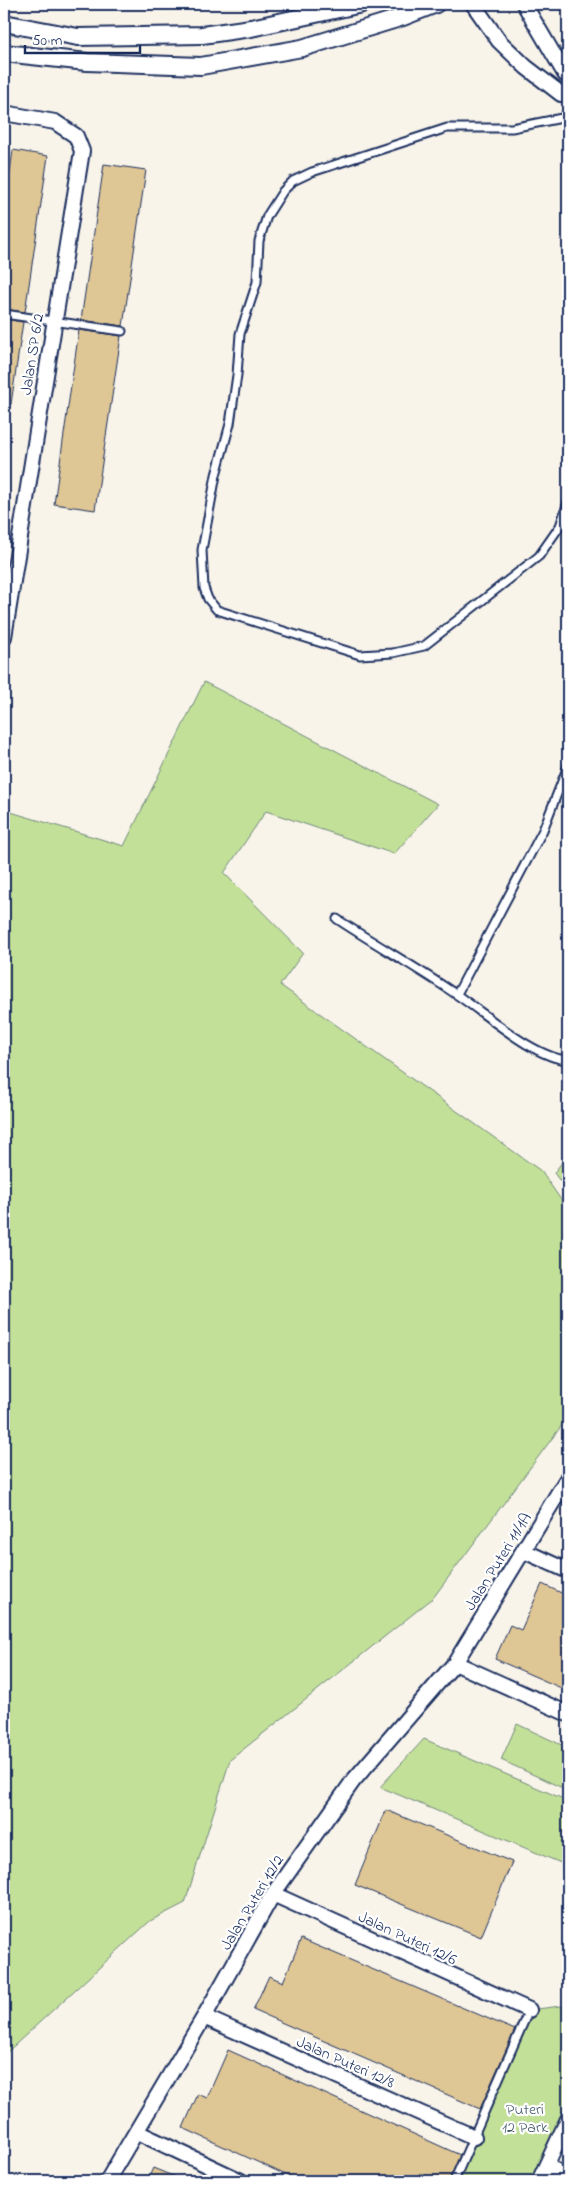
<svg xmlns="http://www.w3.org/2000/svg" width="572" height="2185" font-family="'Indie Flower',sans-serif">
	<rect width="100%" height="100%" fill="#f9f4ea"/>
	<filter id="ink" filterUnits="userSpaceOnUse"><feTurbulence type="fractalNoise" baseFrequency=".02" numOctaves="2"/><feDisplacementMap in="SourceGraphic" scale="10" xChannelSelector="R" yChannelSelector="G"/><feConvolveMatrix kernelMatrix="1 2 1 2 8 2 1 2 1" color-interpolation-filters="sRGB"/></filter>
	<g filter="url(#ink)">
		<!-- green -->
		<path fill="#c3e098" stroke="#6f887b" d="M204 682 438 804 394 854 266 811 224 873 303 953 280 985 541 1171 568 1210V1417L433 1598 230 1760 185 1903 150 1921 4 2055V810L124 846Z
			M568 1154V1192L554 1173Z
			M517 1724 568 1748 567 1790 501 1760Z
			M424 1739 568 1801V1866L380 1787Z
			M561 2006 568 2010V2119L539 2181H454L529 2010Z"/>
		<!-- building -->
		<path fill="#dfc695" stroke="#1b2f5e" d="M13 150 48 156 25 312 4 309V217Z
			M104 164 146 170 123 326 81 320Z
			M4 319 23 322 11 404H4Z
			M79 330 121 336 95 510 54 504Z
			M542 1584 568 1596V1691L495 1659 510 1625 521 1630Z
			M386 1810 512 1862 481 1937 355 1885Z
			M301 1939 515 2030 480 2109 253 2010 269 1976 283 1982Z
			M228 2050 460 2155 449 2181H299L183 2128 198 2094 207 2098Z
			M153 2168 185 2181H147Z"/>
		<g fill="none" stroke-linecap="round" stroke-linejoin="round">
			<!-- service casing -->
			<g stroke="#1b2f5e" stroke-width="11">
				<path id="service" d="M568 113 562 118 512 128H447L312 172 293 181 283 191 267 216 259 241 257 282 240 334 237 375 230 424 216 475 202 550 204 588 208 599 217 610 360 655 393 653 424 646 539 556 560 526 568 502
					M4 314 122 331
					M337 919C376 945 418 968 457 995 486 1014 534 1058 568 1060
					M457 994 543 830 568 766
					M454 2181 529 2010"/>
			</g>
			<!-- minor casing -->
			<g stroke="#1b2f5e" stroke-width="18">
				<path id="minor" d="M473 4 499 41 526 67 561 94
					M524 4 565 74
					M4 113 55 122 76 136 82 151 4 637
					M524 1551 568 1571
					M455 1663 568 1714
					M273 1894 529 2010
					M204 2017 474 2137
					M137 2132 241 2181
					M547 2166 568 2177
					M107 2181 204 2017 273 1894 353 1781 455 1663 568 1477
					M539 2181 568 2119"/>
			</g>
			<!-- tertiary casing -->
			<g stroke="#1b2f5e" stroke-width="20">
				<path id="tertiary" d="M4 23 78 37 202 35 251 28 362 4
					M4 53 87 62 201 66 302 48 403 17 436 4"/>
			</g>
			<!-- service -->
			<use href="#service" stroke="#fff" stroke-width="7"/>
			<!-- minor -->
			<use href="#minor" stroke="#fff" stroke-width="14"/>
			<!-- tertiary -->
			<use href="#tertiary" stroke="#fff" stroke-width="16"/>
		</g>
	</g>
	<g text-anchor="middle" stroke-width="4.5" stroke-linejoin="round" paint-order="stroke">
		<!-- street labels -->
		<g font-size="16" fill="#1b2f5e" stroke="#fff">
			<text transform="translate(31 354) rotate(-81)" y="6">Jalan SP 6/2</text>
			<text transform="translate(497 1561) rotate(-58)" y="6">Jalan Puteri 11/1A</text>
			<text transform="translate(251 1902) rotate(-59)" y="6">Jalan Puteri 12/2</text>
			<text transform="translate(408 1937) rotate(25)" y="6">Jalan Puteri 12/6</text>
			<text transform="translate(346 2061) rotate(24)" y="6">Jalan Puteri 12/8</text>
		</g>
		<!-- park labels -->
		<g font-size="16" fill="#455b6c" stroke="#fff">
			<text x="525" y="2114">Puteri<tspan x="525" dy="18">12 Park</tspan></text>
		</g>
	</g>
	<!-- margin -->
	<rect width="572" height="2185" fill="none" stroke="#fff" stroke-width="20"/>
	<rect x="10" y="10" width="552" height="2165" fill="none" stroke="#1b2f5e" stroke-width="2" filter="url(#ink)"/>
	<!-- scale -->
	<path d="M25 45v8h115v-8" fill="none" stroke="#1b2f5e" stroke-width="2.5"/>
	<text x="32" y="45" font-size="15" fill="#1b2f5e" stroke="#ffffff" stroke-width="4" paint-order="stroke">50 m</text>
</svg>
